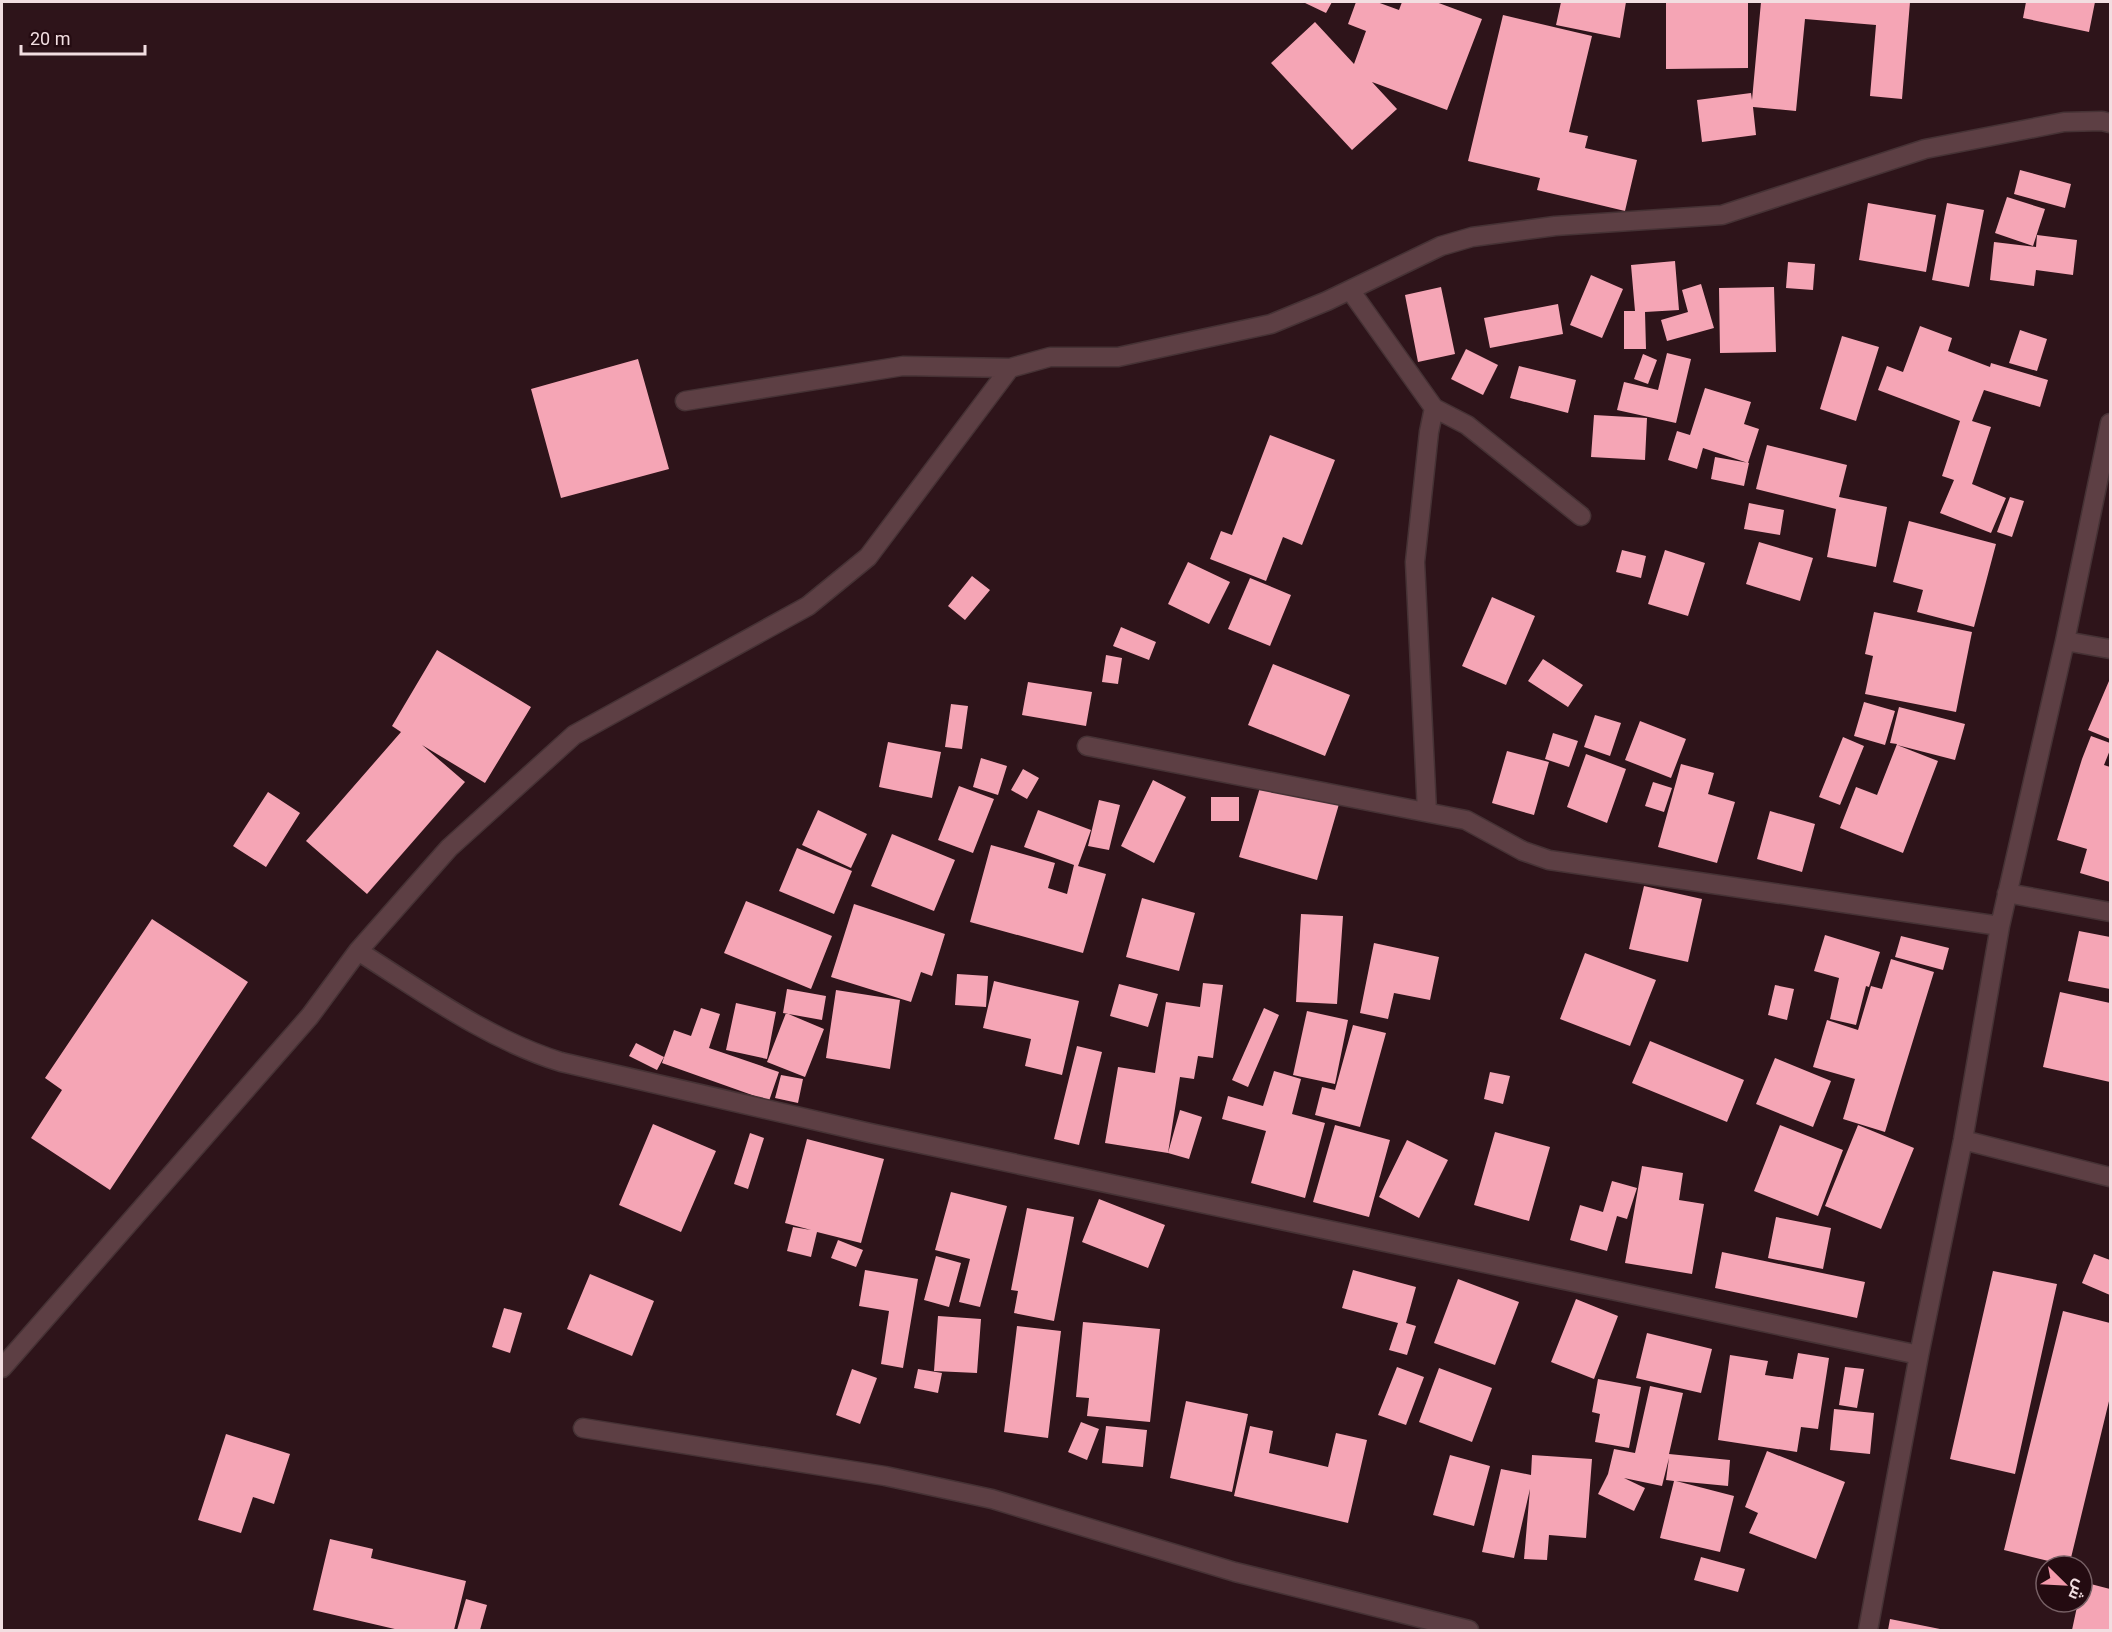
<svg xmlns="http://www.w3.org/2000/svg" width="2112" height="1632" font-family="Roboto,Cairo,sans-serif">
	<rect width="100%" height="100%" fill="#2e141a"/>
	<!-- building -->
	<path fill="#f5a5b5" d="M1303 2H1332L1326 13Z
		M1356 2H1377L1399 10 1402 2H1436L1482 19 1447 110 1372 82 1397 109 1352 150 1271 63 1315 22 1354 64 1366 31 1348 24Z
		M1561 2H1626L1620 38 1556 25Z
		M1666 2H1748V68L1666 69Z
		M1761 2H1910L1902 99 1870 96 1876 25 1805 19 1796 111 1753 107 1756 135 1702 142 1697 100 1751 93 1752 100Z
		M2026 2H2095L2089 32 2023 18Z
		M1503 15 1592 36 1569 132 1588 136 1585 148 1637 160 1625 211 1537 190 1540 178 1468 161Z
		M2020 170 2071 184 2065 208 2014 194Z
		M2007 197 2045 209 2033 246 1995 233Z
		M1868 203 1936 215 1926 272 1859 260Z
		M1947 203 1984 210 1969 287 1932 280Z
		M2037 235 2077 240 2073 275 2036 270 2034 286 1990 280 1994 242 2036 247Z
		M1675 261 1679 310 1645 312 1646 349H1624V311H1635L1631 265Z
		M1788 262 1815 264 1813 290 1786 288Z
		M1591 275 1623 289 1602 338 1570 325Z
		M1701 284 1714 328 1667 341 1661 320 1688 312 1682 290Z
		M1441 287 1455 354 1418 362 1405 295Z
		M1774 287 1776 352 1720 353 1719 288Z
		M1558 304 1563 334 1490 348 1484 318Z
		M1920 326 1952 338 1948 351 1990 367 1991 363 2048 380 2040 407 1984 390 1972 421 1991 427 1972 484 2006 498 1991 533 1940 513 1954 480 1942 476 1960 421 1878 390 1887 366 1903 372Z
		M2020 330 2047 339 2037 371 2009 363Z
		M1842 336 1879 347 1856 421 1820 409Z
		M1466 349 1498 365 1483 395 1451 379Z
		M1667 353 1691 359 1676 423 1617 410 1624 382 1658 390Z
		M1643 354 1657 360 1648 384 1634 379Z
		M638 359 669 469 561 498 531 389Z
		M1519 366 1576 380 1568 413 1510 398Z
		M1705 388 1751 402 1744 424 1759 429 1748 463 1703 448 1697 469 1668 460 1677 431 1690 435Z
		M1594 415 1647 418 1645 460 1591 457Z
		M1270 435 1335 460 1302 545 1283 537 1266 581 1210 559 1221 531 1232 535Z
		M1767 445 1847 465 1839 497 1887 507 1876 567 1827 557 1836 509 1756 489Z
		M1715 457 1749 463 1744 486 1711 479Z
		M2010 497 2024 501 2012 537 1997 532Z
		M1749 503 1784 510 1780 535 1744 529Z
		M1909 521 1996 544 1974 627 1917 612 1923 590 1893 582Z
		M1759 542 1813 558 1800 601 1746 584Z
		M1622 550 1646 556 1641 578 1616 572Z
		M1665 550 1705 563 1688 616 1648 604Z
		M1188 562 1230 582 1209 624 1168 604Z
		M972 576 990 590 965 620 948 606Z
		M1250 578 1291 595 1270 646 1228 629Z
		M1492 597 1535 616 1506 685 1462 666Z
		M1874 612 1972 632 1956 712 1865 694 1873 656 1865 654Z
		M1121 627 1156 642 1149 660 1113 646Z
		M437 650 531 707 485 783 422 745 465 782 367 894 306 841 401 732 392 726Z
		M1106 655 1122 658 1118 684 1102 682Z
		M1543 659 1583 685 1568 707 1528 681Z
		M1273 664 1350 695 1325 756 1248 725Z
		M2109 681H2110V739L2088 730Z
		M1028 682 1092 692 1086 726 1022 715Z
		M1864 702 1895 711 1885 745 1854 736Z
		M951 704 968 706 962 749 945 747Z
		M1899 707 1965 724 1955 760 1897 745 1938 761 1903 853 1840 828 1856 787 1877 795 1897 744 1890 743Z
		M1595 715 1621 723 1610 756 1584 747Z
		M1640 721 1686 739 1671 778 1625 760Z
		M1553 733 1578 741 1569 767 1545 759Z
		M2091 736 2110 743V750L2104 765 2110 767V882L2080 873 2087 849 2057 840 2082 759Z
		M1843 737 1864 746 1840 805 1819 797Z
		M888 742 941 752 932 798 879 787Z
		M1507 751 1549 762 1534 815 1492 803Z
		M1586 754 1626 769 1607 823 1567 807Z
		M981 758 1007 766 998 795 973 787Z
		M1681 764 1714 773 1708 794 1735 802 1717 863 1658 847Z
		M1023 769 1039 778 1027 799 1011 790Z
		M1153 780 1186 797 1154 863 1121 846Z
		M1262 781 1339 804 1317 880 1239 857Z
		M1653 782 1672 788 1664 812 1645 806Z
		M959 786 994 799 973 853 938 840Z
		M268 792 300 813 266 867 233 846Z
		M1211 797H1239V821H1211Z
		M1099 800 1120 805 1109 850 1088 846Z
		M818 810 867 834 851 868 802 845Z
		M1038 810 1091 830 1078 866 1106 874 1083 953 970 922 991 845 1055 863 1048 888 1067 894 1074 865 1024 847Z
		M1770 811 1815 824 1802 872 1757 859Z
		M892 834 955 860 934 911 871 886Z
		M797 848 852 871 834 914 779 891Z
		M1644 886 1702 899 1688 962 1629 949Z
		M1142 898 1195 913 1179 971 1126 957Z
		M746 901 832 936 811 989 724 953Z
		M854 904 945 934 932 976 921 972 911 1002 831 977Z
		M1301 914 1343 916 1337 1004 1296 1002Z
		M152 919 248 982 110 1190 31 1138 62 1090 45 1078Z
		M2079 931 2110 937V989L2068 981Z
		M1825 935 1880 952 1869 987 1866 986 1856 1025 1830 1019 1839 978 1814 971Z
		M1901 936 1949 948 1943 970 1895 957Z
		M1374 943 1439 957 1430 1000 1394 993 1388 1019 1360 1013Z
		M1585 953 1656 980 1630 1046 1560 1019Z
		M1891 959 1934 972 1885 1132 1843 1119 1855 1079 1813 1067 1827 1020 1858 1030 1871 986 1882 989Z
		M957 974 988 976 986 1007 955 1005Z
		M994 981 1079 1001 1062 1075 1025 1066 1031 1039 983 1028Z
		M1203 983 1223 985 1213 1058 1198 1056 1194 1079 1180 1077 1168 1153 1105 1143 1118 1067 1155 1073 1166 1002 1200 1007Z
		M1119 984 1158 994 1148 1027 1110 1016Z
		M1775 985 1794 989 1787 1020 1768 1015Z
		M787 989 826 996 822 1020 783 1013Z
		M836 990 900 1000 890 1069 826 1058Z
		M2060 992 2110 1003V1082L2043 1067Z
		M736 1003 776 1012 767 1059 726 1050Z
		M701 1008 720 1014 709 1048 779 1072 769 1101 662 1063 674 1030 691 1036Z
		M1264 1008 1279 1015 1248 1087 1232 1080Z
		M1307 1011 1348 1020 1335 1084 1293 1075Z
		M786 1013 824 1029 805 1077 767 1062Z
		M1353 1025 1386 1033 1360 1127 1315 1115 1322 1087 1335 1090Z
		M1650 1041 1744 1080 1727 1122 1632 1083Z
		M636 1043 664 1057 657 1070 629 1056Z
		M1077 1046 1102 1052 1079 1145 1054 1139Z
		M1775 1058 1831 1081 1813 1127 1756 1104Z
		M1274 1071 1301 1079 1292 1114 1325 1123 1305 1198 1251 1183 1266 1131 1222 1119 1228 1096 1263 1106Z
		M1490 1072 1510 1076 1503 1104 1484 1099Z
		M781 1075 803 1079 798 1103 775 1098Z
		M1180 1110 1202 1117 1189 1159 1168 1153Z
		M653 1124 716 1151 681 1232 619 1205Z
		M1335 1125 1390 1140 1369 1217 1313 1202Z
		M1780 1125 1843 1150 1818 1216 1754 1191Z
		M1858 1125 1914 1148 1881 1229 1825 1206Z
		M1495 1132 1550 1147 1529 1221 1474 1205Z
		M750 1133 764 1138 748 1189 734 1184Z
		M807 1139 884 1159 861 1243 817 1232 811 1257 787 1251 793 1227 811 1230 785 1223Z
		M1407 1140 1448 1160 1419 1218 1379 1197Z
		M1642 1166 1683 1173 1679 1200 1704 1204 1692 1274 1625 1263Z
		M1612 1181 1637 1188 1627 1219 1617 1216 1607 1251 1570 1240 1580 1205 1603 1212Z
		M951 1192 1007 1206 980 1307 959 1302 970 1259 935 1250Z
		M1099 1199 1165 1225 1148 1268 1082 1242Z
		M1027 1208 1074 1217 1054 1321 1014 1313 1018 1291 1011 1290Z
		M1776 1217 1831 1228 1823 1269 1768 1258Z
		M838 1240 863 1250 856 1267 831 1258Z
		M1722 1252 1865 1282 1857 1318 1715 1288Z
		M2094 1254 2110 1260V1295L2082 1283Z
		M936 1256 961 1263 949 1307 924 1300Z
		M865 1270 918 1279 903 1368 881 1364 889 1311 859 1306Z
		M1353 1270 1416 1287 1406 1323 1416 1326 1407 1355 1389 1350 1398 1323 1342 1308Z
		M1993 1271 2057 1284 2015 1474 1950 1459Z
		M590 1274 654 1301 632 1356 567 1329Z
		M1458 1279 1519 1302 1495 1365 1434 1343Z
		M1576 1299 1618 1316 1594 1379 1551 1362Z
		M504 1308 522 1313 510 1353 492 1347Z
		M2063 1311 2110 1323V1397L2069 1566 2004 1550Z
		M938 1316 981 1319 977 1373 934 1371Z
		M1083 1322 1160 1329 1150 1422 1087 1416 1089 1398 1076 1397Z
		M1017 1326 1061 1331 1048 1438 1004 1432Z
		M1647 1333 1712 1349 1701 1393 1636 1378Z
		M1798 1353 1829 1358 1818 1429 1801 1427 1797 1452 1718 1440 1730 1355 1768 1361 1765 1375 1793 1379Z
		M1397 1367 1424 1377 1406 1425 1378 1415Z
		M1845 1367 1864 1369 1857 1408 1839 1405Z
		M1439 1368 1492 1388 1472 1442 1419 1422Z
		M852 1369 877 1378 860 1424 836 1415Z
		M918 1369 942 1373 938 1393 914 1388Z
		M1598 1379 1641 1387 1629 1448 1595 1442 1600 1414 1592 1412Z
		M1650 1386 1683 1393 1669 1454 1730 1460 1728 1486 1676 1481 1734 1496 1720 1552 1660 1538 1674 1481 1666 1480 1669 1458 1662 1486 1624 1478 1645 1488 1634 1511 1598 1494 1608 1474 1614 1449 1635 1453Z
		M1186 1401 1248 1414 1232 1492 1170 1478Z
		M1834 1409 1874 1413 1870 1454 1830 1450Z
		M1081 1422 1099 1429 1087 1460 1068 1452Z
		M1106 1426 1147 1430 1143 1467 1102 1463Z
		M1250 1426 1273 1431 1269 1453 1328 1467 1336 1433 1367 1440 1348 1523 1234 1496Z
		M226 1434 290 1454 274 1504 253 1497 241 1533 198 1520Z
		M1767 1451 1845 1482 1816 1559 1749 1533 1758 1513 1745 1507Z
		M1450 1455 1490 1466 1474 1526 1433 1515Z
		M1532 1455 1592 1459 1586 1538 1549 1535 1547 1560 1524 1559 1530 1489 1514 1558 1482 1552 1501 1469 1531 1475Z
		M330 1539 373 1549 371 1558 466 1581 454 1630H399L313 1610Z
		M1701 1557 1745 1569 1738 1592 1694 1580Z
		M2083 1582 2110 1589V1630H2072L2078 1602H2082Z
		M466 1599 487 1605 480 1630H457Z
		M1890 1619 1940 1629V1630H1888Z"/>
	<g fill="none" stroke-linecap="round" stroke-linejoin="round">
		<!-- minor casing -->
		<g stroke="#463235" stroke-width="21">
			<path id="minor" d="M1350 290 1434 408
				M685 401 903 366 1010 368
				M2065 641 2110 649
				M1087 746 1466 820 1523 851 1549 860 2000 926
				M1427 812 1415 562 1429 432 1434 408 1467 425 1581 516
				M2007 893 2110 912
				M358 951C423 992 487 1039 561 1062L870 1133 1919 1355
				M1963 1140 2110 1177
				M2 1368 310 1016 358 951 449 848 574 735 808 606 868 557 1010 368 1050 357H1118L1271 324 1327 301 1441 246 1472 237 1555 226 1722 215 1925 149 2064 122 2102 121 2110 123
				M583 1428 885 1476 992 1499 1235 1572 1469 1630
				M1868 1630 1919 1355 1963 1140 2000 926 2065 641 2110 423"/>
		</g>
		<!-- minor -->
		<use href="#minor" stroke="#5d3f44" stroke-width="18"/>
	</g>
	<!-- border -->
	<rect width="2112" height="1632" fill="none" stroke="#f2dee1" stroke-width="6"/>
	<!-- north arrow -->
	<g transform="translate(2064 1584) rotate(114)"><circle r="28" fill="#240b11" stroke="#765f64" stroke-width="1.5"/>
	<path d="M0-4.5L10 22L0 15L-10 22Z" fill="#f39aac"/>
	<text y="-9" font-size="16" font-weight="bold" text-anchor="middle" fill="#f2dee1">ش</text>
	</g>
	<!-- scale -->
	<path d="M21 45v9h124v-9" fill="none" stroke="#f2dee1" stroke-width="3"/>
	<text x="30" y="45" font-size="18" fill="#f2dee1" stroke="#240b11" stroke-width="4.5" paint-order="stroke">20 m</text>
</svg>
